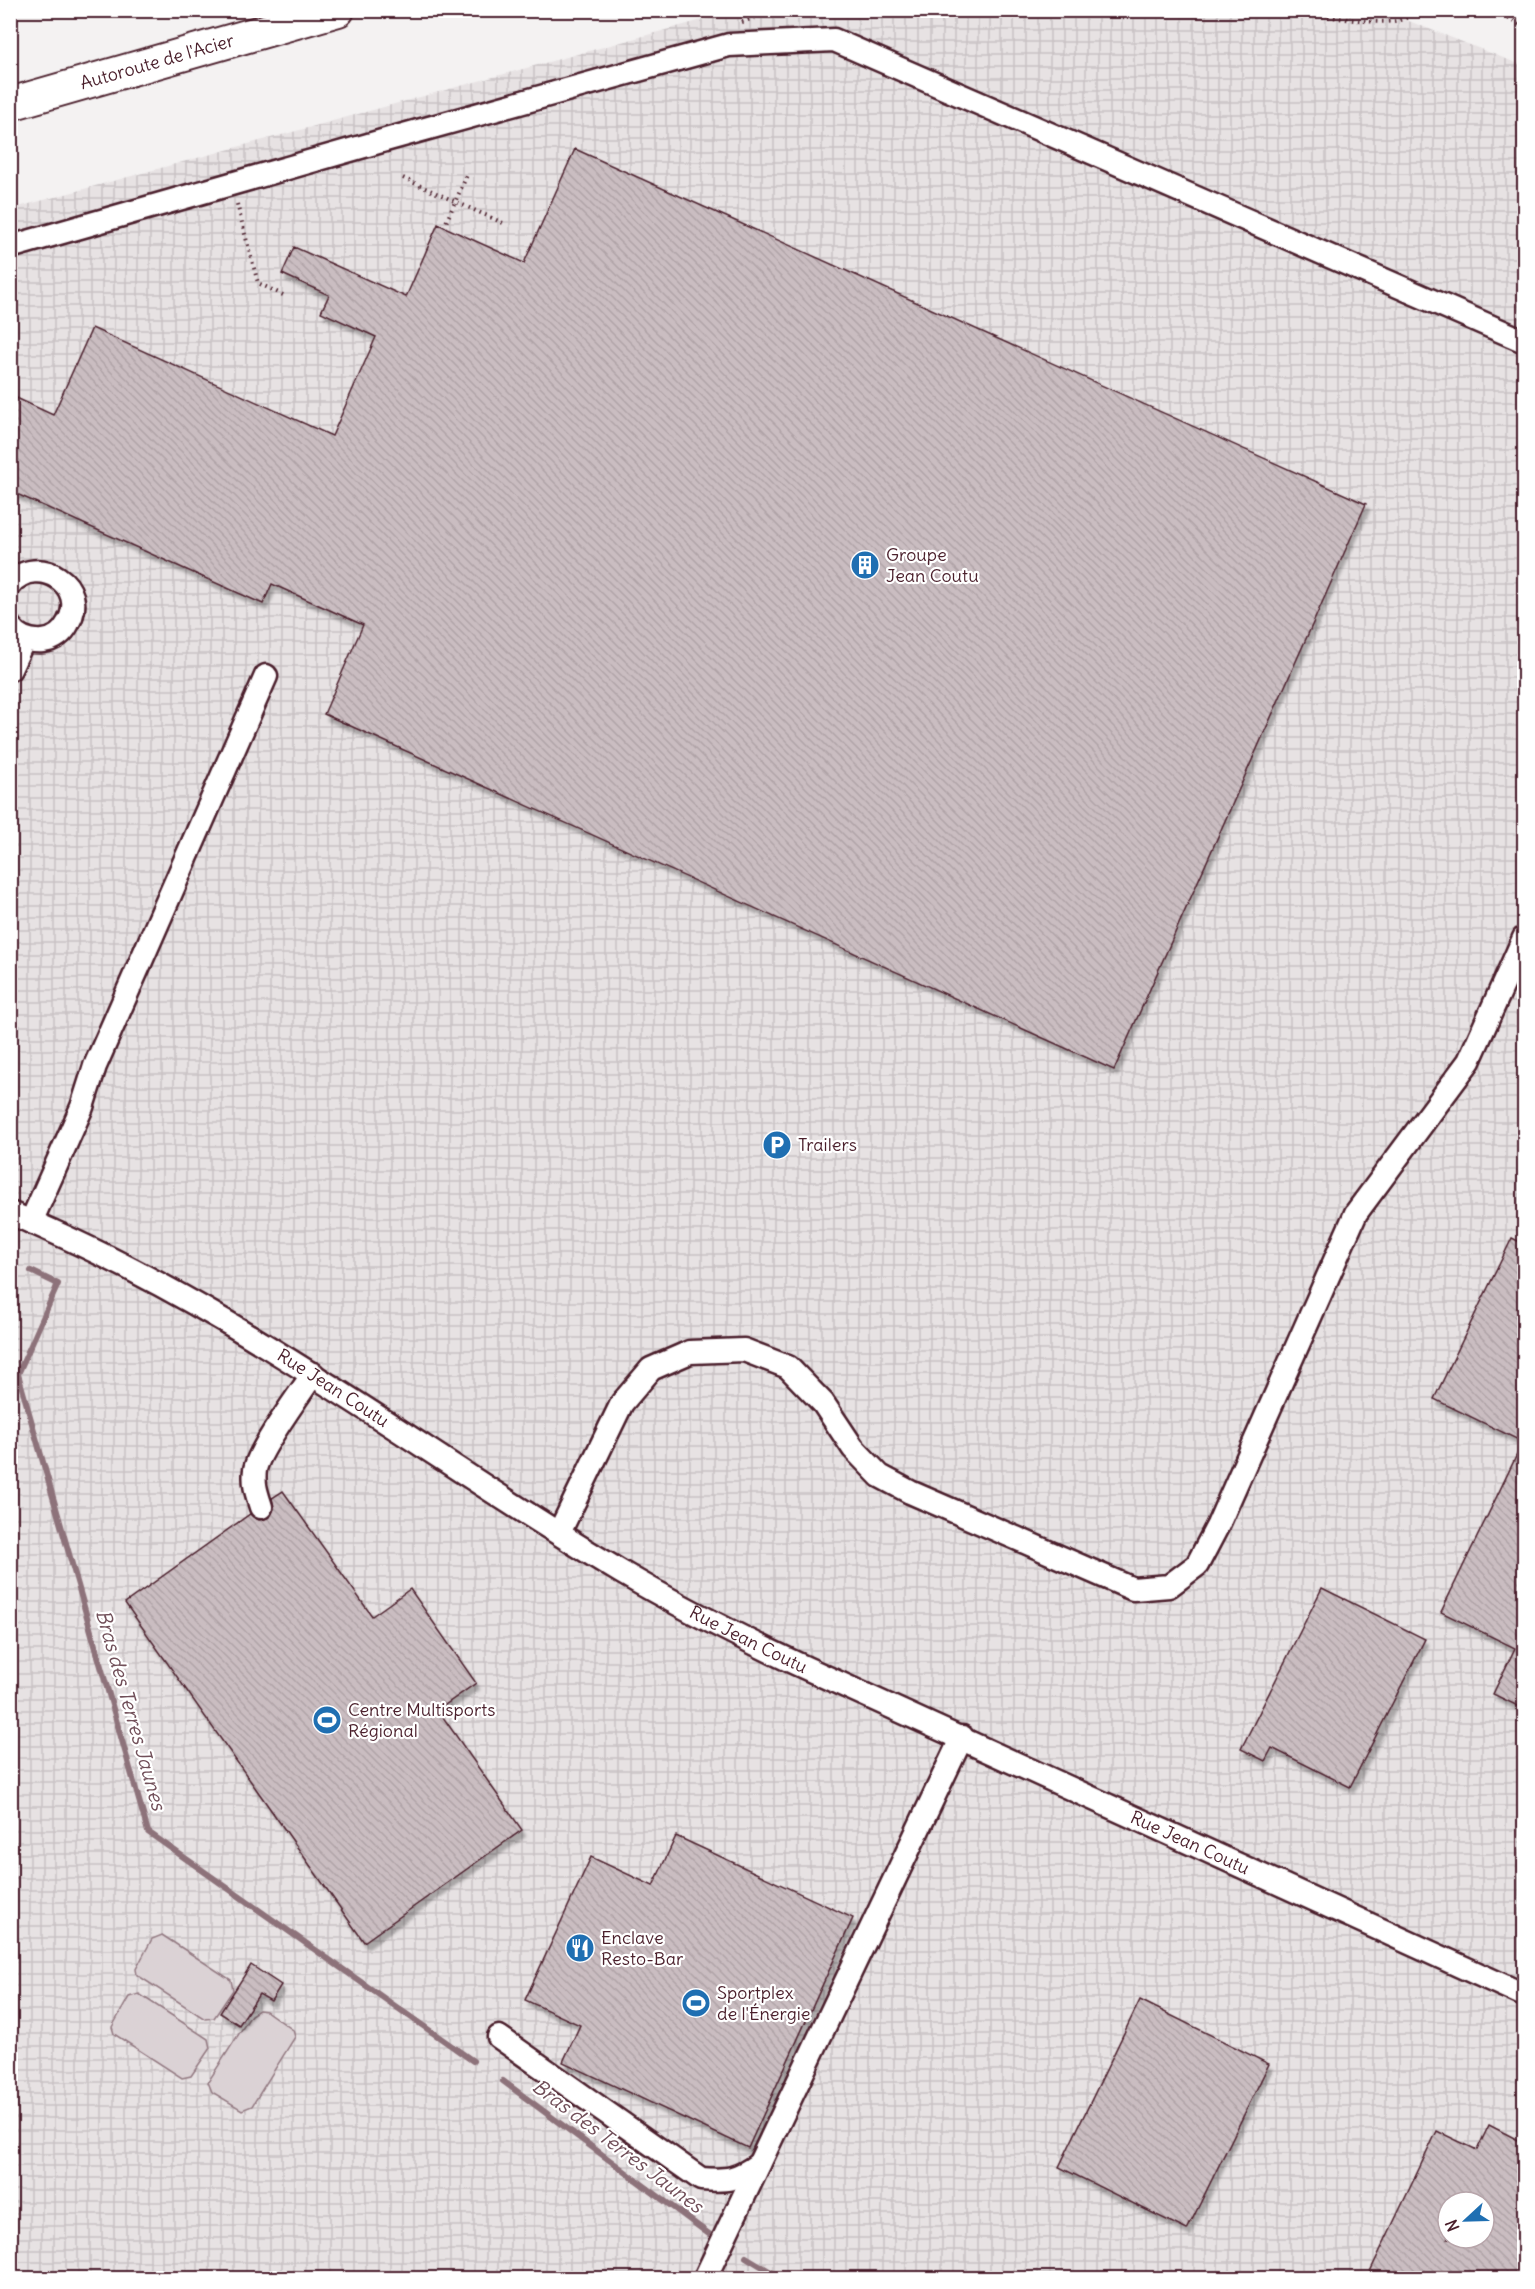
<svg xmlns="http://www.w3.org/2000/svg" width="1535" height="2289" font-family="Delius,sans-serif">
	<defs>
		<pattern id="industrial-grid" width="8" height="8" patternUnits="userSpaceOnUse" patternTransform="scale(1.5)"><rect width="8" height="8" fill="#e7e2e3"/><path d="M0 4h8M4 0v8" fill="none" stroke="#c8c1c3"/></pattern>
		<pattern id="building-back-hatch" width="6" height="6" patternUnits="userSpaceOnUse" patternTransform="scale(1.5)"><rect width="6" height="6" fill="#cabdc1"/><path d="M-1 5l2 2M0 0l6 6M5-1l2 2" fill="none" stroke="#afa2a6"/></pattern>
		<filter id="shadow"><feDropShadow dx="3.5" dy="6" stdDeviation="1.5" flood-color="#0004"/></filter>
	</defs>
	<rect width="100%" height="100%" fill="#f4f2f2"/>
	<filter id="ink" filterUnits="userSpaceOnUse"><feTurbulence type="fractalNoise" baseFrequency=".0167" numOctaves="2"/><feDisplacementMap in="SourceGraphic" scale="12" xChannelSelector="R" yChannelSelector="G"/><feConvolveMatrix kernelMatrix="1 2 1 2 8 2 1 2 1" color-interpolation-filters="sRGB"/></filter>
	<g filter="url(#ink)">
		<!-- industrial -->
		<path fill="url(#industrial-grid)" fill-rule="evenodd" d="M735 11H1383L1524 66V2278H11V209ZM1448 2202H1484V2238H1448Z"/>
		<!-- green -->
		<path fill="#dbd2d5" stroke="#927880" stroke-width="1.5" d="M162 1935 231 1980 233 1990 214 2018 205 2019 137 1975 136 1969 152 1939Z
			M139 1994 208 2039 210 2048 191 2076 182 2078 114 2034 112 2027 129 1997Z
			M259 2010 266 2011 293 2030 295 2037 252 2106 242 2110 212 2092 208 2082 251 2015Z"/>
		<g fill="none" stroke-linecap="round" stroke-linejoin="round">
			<!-- stream -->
			<path stroke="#8d727a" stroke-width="6" d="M31 1271 58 1284 18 1374 148 1832 473 2061
				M503 2081 713 2237
				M746 2257 781 2278"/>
		</g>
		<!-- building -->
		<path fill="url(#building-back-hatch)" stroke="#4a1f2b" stroke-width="1.5" fill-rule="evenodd" filter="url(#shadow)" d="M575 149 1366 504 1114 1070 324 714 363 625 272 584 263 604 10 491V395L53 415 92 328 332 436 376 337 321 312 329 295 282 274 294 247 406 297 438 224 524 263Z
			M1512 1238 1524 1244V1709L1493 1694 1515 1648 1441 1612 1523 1442 1434 1399Z
			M283 1491 372 1616 410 1589 476 1683 438 1710 522 1830 364 1942 125 1603 250 1514 259 1520 270 1517 274 1509 272 1498Z
			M1322 1588 1425 1639 1350 1787 1272 1748 1265 1761 1241 1749Z
			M676 1836 853 1918 748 2148 563 2062 580 2025 525 2000 591 1857 653 1886Z
			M251 1965 281 1985 271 2001 259 1994 239 2025 220 2013Z
			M1140 2000 1269 2064 1187 2230 1059 2167Z
			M1489 2125 1524 2143V2278H1367L1437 2131 1477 2150ZM1448 2202H1484V2238H1448Z"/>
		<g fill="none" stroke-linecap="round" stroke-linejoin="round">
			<!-- minor casing -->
			<g stroke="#4a1f2b" stroke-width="27">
				<g id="minor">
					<path d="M10 247 389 139 729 45 834 40 1524 341"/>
					<path d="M10 584C38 552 90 586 68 623 63 633 54 640 43 641 30 642 18 638 10 627"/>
					<path d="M10 669 24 639"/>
					<path id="s1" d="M10 1213C231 1303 418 1451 621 1572 677 1605 736 1635 795 1663L1524 1995"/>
					<path d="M31 1222 82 1107 95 1066 266 676"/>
					<path d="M261 1507C257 1494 253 1484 255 1470 258 1450 300 1394 313 1374"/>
					<path d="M559 1533 622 1403 651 1369 690 1352 744 1350 788 1367 823 1403 853 1448 880 1476 910 1492 1133 1589 1169 1586 1197 1565 1218 1525 1356 1213 1469 1061 1524 938"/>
					<path d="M499 2037 701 2179C727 2181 737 2180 759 2164"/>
					<path d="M705 2278 962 1737"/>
				</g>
			</g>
			<!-- highway casing -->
			<g stroke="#4a1f2b" stroke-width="36">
				<g id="highway">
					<path id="s2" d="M10 104 338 10"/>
				</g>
			</g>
			<!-- path -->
			<path stroke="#4a1f2b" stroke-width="4" stroke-dasharray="1.5 4.5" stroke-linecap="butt" d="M941 10 965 12 969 10
				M1305 10C1324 18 1376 24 1396 21 1405 19 1415 14 1423 10
				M1485 10 1513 20 1524 28
				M742 22 779 10
				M403 178 503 223
				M237 204 258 283 287 297
				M444 227 467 175"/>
			<!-- minor -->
			<use href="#minor" stroke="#fff" stroke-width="22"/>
			<!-- highway -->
			<use href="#highway" stroke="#fff" stroke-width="32"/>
		</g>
	</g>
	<!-- icons -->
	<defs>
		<g id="building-disc" transform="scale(1.5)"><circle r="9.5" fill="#1f6fb2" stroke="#fff"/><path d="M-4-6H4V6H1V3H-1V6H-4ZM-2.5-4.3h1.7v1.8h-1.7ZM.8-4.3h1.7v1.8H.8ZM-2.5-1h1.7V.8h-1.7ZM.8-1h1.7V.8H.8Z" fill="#fff"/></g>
		<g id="parking-disc" transform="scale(1.5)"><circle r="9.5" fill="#1f6fb2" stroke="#fff"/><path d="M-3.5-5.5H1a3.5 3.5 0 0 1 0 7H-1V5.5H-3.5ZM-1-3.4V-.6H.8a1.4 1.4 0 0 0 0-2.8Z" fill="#fff"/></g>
		<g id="stadium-disc" transform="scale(1.5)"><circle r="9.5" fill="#1f6fb2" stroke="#fff"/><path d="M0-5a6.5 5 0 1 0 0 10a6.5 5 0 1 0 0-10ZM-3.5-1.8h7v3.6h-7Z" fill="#fff"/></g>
		<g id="restaurant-disc" transform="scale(1.5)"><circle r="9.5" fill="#1f6fb2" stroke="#fff"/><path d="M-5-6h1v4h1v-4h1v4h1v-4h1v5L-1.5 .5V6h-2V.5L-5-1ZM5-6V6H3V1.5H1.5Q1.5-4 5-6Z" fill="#fff"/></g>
	</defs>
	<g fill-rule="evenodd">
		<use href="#building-disc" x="865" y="565"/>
		<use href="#parking-disc" x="777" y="1145"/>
		<use href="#stadium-disc" x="327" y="1720"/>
		<use href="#restaurant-disc" x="580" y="1948"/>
		<use href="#stadium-disc" x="696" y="2003"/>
	</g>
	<g text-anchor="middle" stroke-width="4.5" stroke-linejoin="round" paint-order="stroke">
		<!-- street labels -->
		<g font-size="18" fill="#4a1f2b" stroke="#fff">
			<text dy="6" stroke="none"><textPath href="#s2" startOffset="153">Autoroute de l'Acier</textPath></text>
			<text dy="6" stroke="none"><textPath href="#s1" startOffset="368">Rue Jean Coutu</textPath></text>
			<text dy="6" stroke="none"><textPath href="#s1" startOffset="854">Rue Jean Coutu</textPath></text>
			<text dy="6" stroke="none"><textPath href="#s1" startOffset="1340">Rue Jean Coutu</textPath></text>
		</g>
		<!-- poi labels -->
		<g font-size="18" fill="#4a1f2b" stroke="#fff" text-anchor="start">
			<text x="886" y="561">Groupe<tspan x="886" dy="21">Jean Coutu</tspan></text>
			<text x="798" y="1151">Trailers</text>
			<text x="348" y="1716">Centre Multisports<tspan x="348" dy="21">Régional</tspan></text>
			<text x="601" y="1944">Enclave<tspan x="601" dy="21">Resto-Bar</tspan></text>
			<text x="717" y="1999">Sportplex<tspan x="717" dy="21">de l'Énergie</tspan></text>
		</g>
		<!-- water labels -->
		<g font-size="20" font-style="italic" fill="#714f59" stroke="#fff">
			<text transform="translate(131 1710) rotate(74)" y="7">Bras des Terres Jaunes</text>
			<text transform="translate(618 2146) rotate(37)" y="7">Bras des Terres Jaunes</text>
		</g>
	</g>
	<!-- margin -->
	<rect width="1535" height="2289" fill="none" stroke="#fff" stroke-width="36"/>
	<rect x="18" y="18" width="1499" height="2253" fill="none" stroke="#4a1f2b" stroke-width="2" filter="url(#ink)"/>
	<!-- north arrow -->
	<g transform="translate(1466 2220) rotate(248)"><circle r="28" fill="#ffffff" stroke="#b7a5aa" stroke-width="1.5"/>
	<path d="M0-4.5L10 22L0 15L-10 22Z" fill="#1f6fb2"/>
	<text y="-9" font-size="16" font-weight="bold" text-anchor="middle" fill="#4a1f2b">N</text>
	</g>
</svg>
